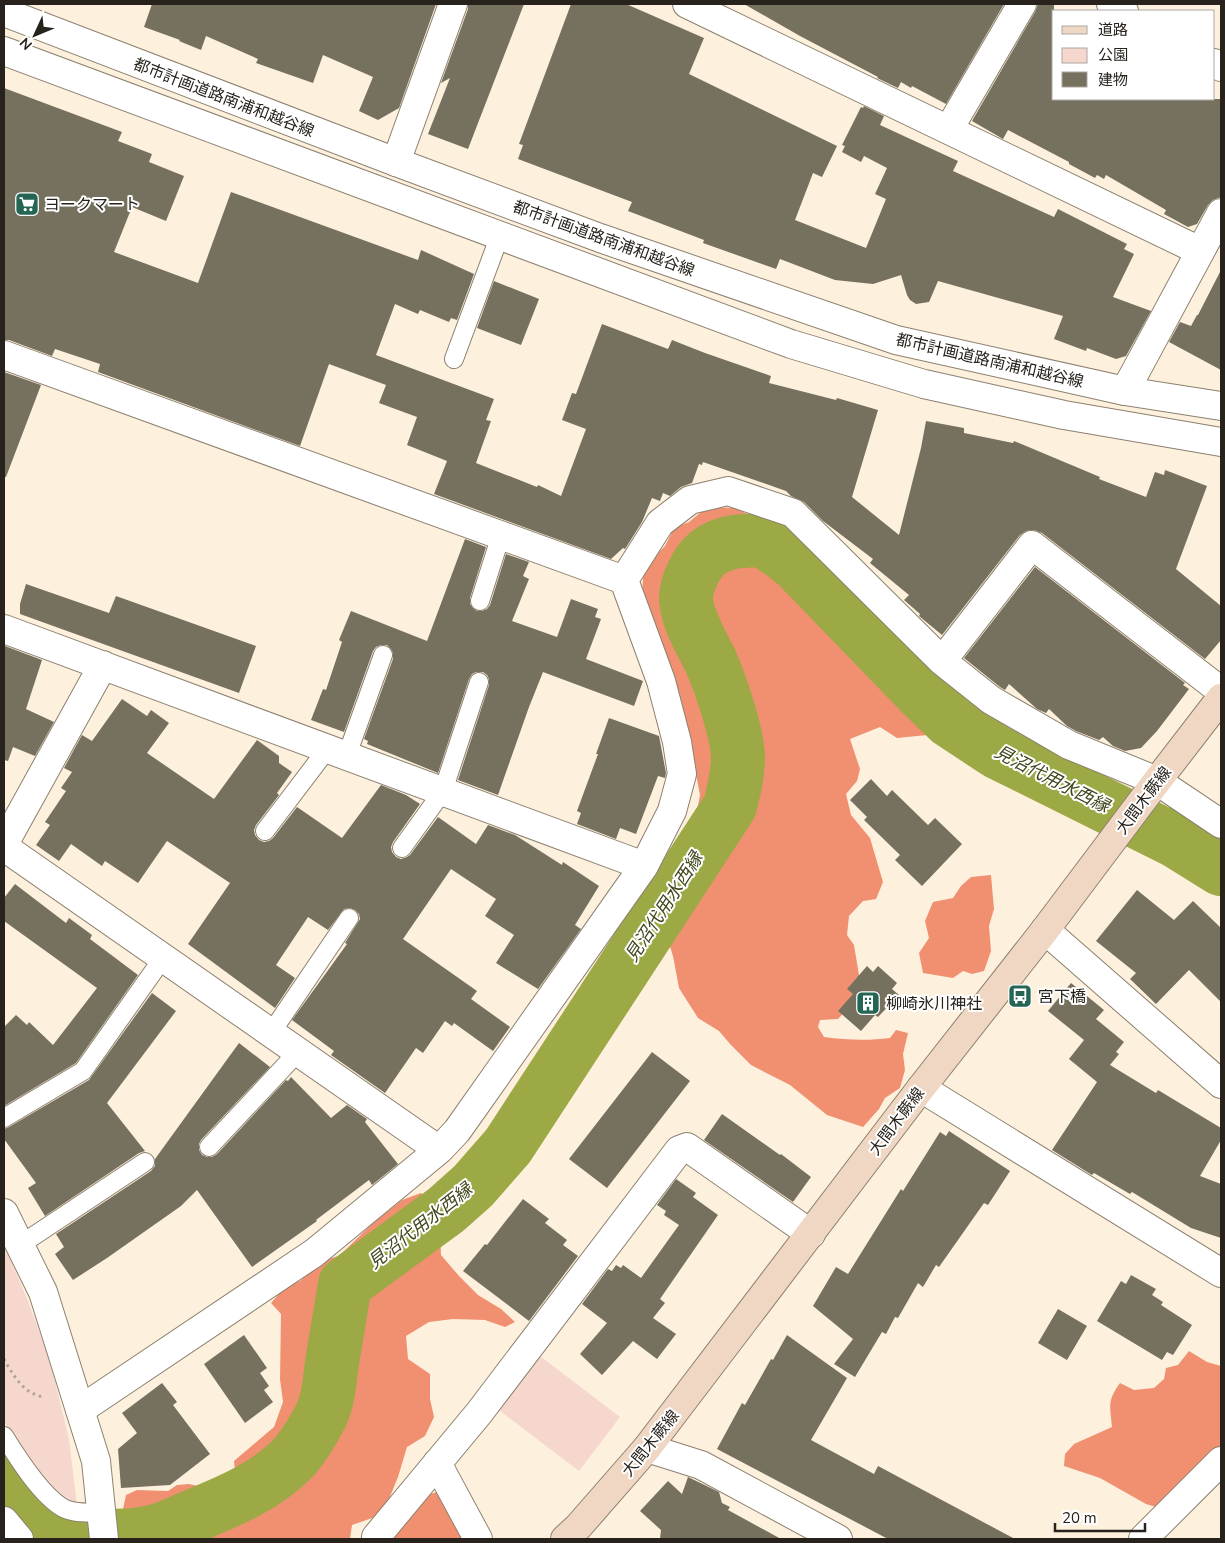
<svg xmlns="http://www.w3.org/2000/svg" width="1225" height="1543" font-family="'Nunito Sans','Noto Sans JP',sans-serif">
	<rect width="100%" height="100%" fill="#fdf0dd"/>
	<!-- green -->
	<path fill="#f6d7cd" d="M4 1245 28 1301 50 1361 69 1439 77 1505 59 1495 36 1471 4 1422Z
		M536 1353 620 1417 579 1471 495 1407Z"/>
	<!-- forest -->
	<path fill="#f09071" d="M707 507 735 508 780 530 808 558 829 583 883 634 909 655 938 695 955 708 960 719 950 738 927 735 897 738 880 727 850 739 860 769 857 781 846 794 851 815 870 838 883 882 876 899 863 901 849 916 847 935 854 945 862 993 838 1019 820 1020 818 1027 824 1037C846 1040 868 1041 890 1038L896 1030 908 1033 903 1054 905 1070 900 1088 885 1098 879 1109 863 1127 827 1115 790 1085 751 1065 731 1045 719 1031 698 1018 679 988 673 956 667 937 652 904 659 875 680 856 694 827 700 795 693 758 642 592 644 567 665 546 674 528 689 522Z
		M991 875 994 909 989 926 991 951 984 971 972 974 963 971 953 978 923 973 919 953 929 938 925 921 933 902 953 898 961 886 971 877Z
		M421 1193 431 1201 440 1232 441 1255 459 1276 478 1295 501 1309 515 1322 505 1327 485 1320 453 1319 429 1322 406 1336 408 1359 430 1374V1399L434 1417 425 1436 407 1447 398 1477 389 1499 378 1516 352 1525 350 1539H126L123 1509 126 1495 137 1490 168 1491 177 1485 189 1484 202 1487 216 1493 227 1492 236 1479 234 1461 274 1427 283 1402 280 1379 281 1314 271 1303 284 1288 300 1281 324 1260 339 1256 374 1222 402 1200Z
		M1189 1351 1207 1362 1221 1366V1477L1218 1484 1181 1490 1156 1507 1146 1504 1100 1478 1064 1466 1065 1454 1074 1444 1112 1427C1110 1406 1107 1401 1120 1383L1134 1390 1154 1388 1164 1379 1166 1368 1178 1365Z
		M440 1491 468 1539H392L424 1496Z"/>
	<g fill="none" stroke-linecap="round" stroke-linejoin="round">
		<!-- river -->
		<path stroke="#9da945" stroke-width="54" d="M4 1475C23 1500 35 1517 66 1528 91 1538 134 1538 159 1530 170 1527 181 1521 191 1517 228 1502 267 1486 295 1456 302 1448 313 1431 318 1421 329 1403 329 1383 332 1363 336 1337 341 1310 345 1284L446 1210 473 1186 508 1146 730 806C734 790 738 774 738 757 737 732 721 685 711 662 702 643 687 620 686 599 686 583 698 558 712 550 722 544 734 541 745 541 749 541 755 539 760 541 774 545 786 556 798 566L919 691 950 721 997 752 1176 841 1221 869"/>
	</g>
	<!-- building -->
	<path fill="#76715e" d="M152 4H436L399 108 378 120 359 111 373 77 323 55 313 83 256 63 258 59 206 36 201 50 179 41 180 40 144 27Z
		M468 4H524L468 149 428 134 450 78 441 83 468 9Z
		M571 4H626L704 38 689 74 837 146 822 177 813 173 795 220 866 248 886 199 875 194 887 168 864 156 861 162 842 152 845 146 842 145 861 107 863 108 864 106 884 116 880 125 958 161 953 171 1054 217 1058 209 1127 244 1124 249 1134 254 1113 297 1151 311 1126 356 1116 359 1087 348 1086 351 1054 339 1063 316 938 281 929 302 916 304 910 300 907 295 901 275 873 284 835 280 780 259 776 269 703 243 704 240 628 211 632 202 518 159 523 145 519 144Z
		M744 4H1004L946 104 912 86 911 88 901 82 898 88 877 78 878 77 800 36Z
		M1038 4H1054V99H1221V197L1213 200 1208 205 1197 224 1188 227 1164 214 1166 210 1106 175 1104 179 1097 175 1095 178 1069 164V162L1008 130 1003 139 972 121 1035 12Z
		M4 88 122 132 118 141 152 154 149 162 184 176 166 221 132 207 114 252 198 283 231 192 418 260 421 250 474 274 457 320 451 318 449 322 420 310 418 314 395 304 376 355 494 399 486 420 491 421 476 463 537 487 538 485 561 496 586 429 562 420 572 393 576 394 602 324 668 349 672 340 705 353 771 376 769 383 836 400 837 398 878 410 852 497 899 535 921 448 926 421 964 428V433L1013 443 1014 441 1100 477 1099 479 1146 497 1155 472 1164 475 1165 470 1207 486 1176 569 1221 606V640L1205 659 1042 533 1034 530 1026 531 1020 535 942 635 919 616 920 614 904 600 909 595 870 563 873 559 823 521 804 502 791 496 786 491 703 462 702 465 699 464 692 483 681 487 670 496 663 493 660 501 652 498 642 522 625 549 623 548 611 559 434 494 447 461 407 445 417 417 379 403 386 385 329 364 300 446 98 372 100 364 55 349 52 356 9 340H4Z
		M1221 270V370L1169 342 1180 322 1191 326 1197 315H1198Z
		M494 281 539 299 521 345 477 328Z
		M4 372 41 385 6 477H4Z
		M465 539 486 547 470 598V604L473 608 477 611H482L487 609 490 605 506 554 529 562 523 576 529 579 512 621 557 637 571 599 598 609 595 617 601 619 586 659 643 681 634 706 543 672 529 707 498 795 458 780 489 685V679L487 675 483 672H476L472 674 469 679 438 773 367 744 368 741 364 739 393 659V653L391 649 387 645H381L376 647 373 651 344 732 311 720 323 689 326 690 342 642 339 640 351 611 427 641Z
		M1035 567 1185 683 1183 685 1189 689 1157 731 1141 748 1125 751 1113 746 1103 737 1099 740 1076 731 1067 726 1049 709 1046 713 1037 709 1009 684 1005 690 1000 687 964 658Z
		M26 584 109 613 116 596 256 646 239 693 20 614V604Z
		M5 646 42 660 26 709 54 722 35 756 13 747 8 761 4 760V651Z
		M122 699 147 716 151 710 169 723 147 753 214 799 257 740 279 756V763L292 772 277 793 279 795 256 825 254 830 255 835 259 840 264 842 269 841 273 838 297 807 342 838 381 785 406 795 420 804 393 842 391 847 392 852 396 857 401 859 407 857 410 855 438 817 476 844 488 825 515 835 562 865 563 862 599 886 575 925 581 929 538 989 496 963 514 935 485 916 496 899 451 869 403 939 477 991 471 999 510 1027 493 1051 454 1023 452 1026 445 1021 423 1053 416 1048 385 1093 331 1055 334 1051 292 1020 347 944 345 943 360 919 359 914 355 910 350 908 344 909 328 930 308 917 276 965 295 978 275 1008 188 944 230 883 167 841 138 883 105 861 102 866 71 844 59 861 36 845 50 825 45 822 66 791 61 788 72 772 64 768 82 735 92 741Z
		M609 718 659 736 666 773 665 778 658 776 636 834 620 828 616 839 577 824 581 813 577 811 598 754H596Z
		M871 779 887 796 892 790 928 825 935 818 962 844 922 886 895 860 900 855 864 820 867 817 850 800Z
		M15 884 66 923 69 918 92 935 90 939 138 975 76 1063 4 1106V1027L16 1015 27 1025 29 1022 53 1045 97 988 4 921V898Z
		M1137 890 1174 920 1193 901 1221 928V1002L1189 970 1156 1004 1130 979 1136 973 1096 941Z
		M867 966 873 972 878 966 897 983 892 989 899 995 878 1017 875 1015 861 1031 838 1011 853 994 847 989Z
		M1071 983 1104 1010 1096 1019 1124 1042 1116 1052 1119 1054 1110 1065 1156 1093 1158 1090 1221 1128V1140L1200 1176 1221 1184V1238L1191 1228 1132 1192 1130 1194 1094 1173 1092 1175 1052 1150 1097 1082 1069 1059 1084 1040 1048 1011Z
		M152 993 176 1011 107 1103 145 1151 139 1153 45 1216 28 1188 36 1183 4 1139V1129L9 1127 89 1080Z
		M239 1043 270 1067 201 1140 199 1144V1150L202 1155 207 1157H212L217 1154 286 1080 288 1081 291 1077 331 1118 347 1105 367 1119 365 1122 398 1164 372 1185 369 1180 316 1220 317 1221 252 1267 197 1190 181 1206 107 1258 73 1280 55 1254 64 1247 56 1234 151 1171 155 1166V1159Z
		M652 1052 690 1081 607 1188 569 1159Z
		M722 1114 780 1155 781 1154 811 1177 793 1202 704 1140Z
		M949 1131 1010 1171 988 1205 984 1203 939 1267 936 1265 923 1287 918 1283 898 1318 895 1317 886 1334 882 1332 855 1377 834 1364 853 1339 813 1306 836 1267 848 1274 901 1189 903 1191 940 1132 946 1136Z
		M676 1179 696 1193 693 1197 718 1215 660 1299 665 1303 653 1318 676 1334 657 1359 633 1341 602 1375 580 1354 607 1323 582 1304 608 1269 612 1271 616 1265 621 1268 623 1265 641 1278 679 1225 664 1215 666 1211 657 1205Z
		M523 1199 549 1219 545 1223 567 1240 563 1245 578 1256 529 1321 463 1271 485 1244 487 1245Z
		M1131 1275 1156 1289 1152 1295 1163 1302 1161 1305 1192 1325 1173 1355 1167 1352 1162 1360 1097 1321 1121 1281 1126 1284Z
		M1058 1309 1087 1326 1067 1360 1038 1343Z
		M244 1335 267 1368 260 1373 269 1386 264 1390 273 1402 245 1423 204 1364Z
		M787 1335 847 1378 811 1440 874 1474 878 1466 1015 1539H888L717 1449 742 1403 745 1405 771 1359 773 1360Z
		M162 1383 177 1402 173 1405 210 1454 170 1485 121 1488 118 1449 137 1433 122 1413Z
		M688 1477 719 1492 722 1503 730 1507 728 1510 781 1539H660L661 1530 640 1511 668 1481 682 1494Z"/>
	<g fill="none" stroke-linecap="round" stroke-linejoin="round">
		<!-- service casing -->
		<g stroke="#8c806f" stroke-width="20">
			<path id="service" d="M454 359 500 235
				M480 601 501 535
				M347 755 383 655
				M265 831 328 748
				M402 848 443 791 479 682
				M271 1033 349 918
				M4 1118 83 1071 163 958
				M209 1147 298 1052
				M20 1245 145 1162
				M4 1436C17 1457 39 1492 60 1506 71 1514 88 1512 102 1513"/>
		</g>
		<!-- minor casing -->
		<g stroke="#8c806f" stroke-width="30">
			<path id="minor" d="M687 4 1200 251
				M1111 4 1124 11
				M1214 63 1221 67
				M949 129 1022 4
				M396 162 453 4
				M4 355 624 580
				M1125 391 1221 213
				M4 629 644 866
				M942 661 1032 545 1221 691
				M4 844 103 665
				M4 847 439 1150
				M1045 930 1221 1084
				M921 1088 1221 1273
				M80 1410 314 1253 439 1150 457 1131 644 866 672 811 682 774 677 742 661 681 624 580 660 523 690 500 728 491 793 513 942 661 991 700 1069 745 1157 781
				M647 1448 701 1465 838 1539
				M437 1463 478 1539
				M4 1521 19 1539
				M376 1537 479 1413 679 1150 687 1147 811 1234
				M1143 1539 1221 1461"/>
		</g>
		<!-- tertiary casing -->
		<g stroke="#8c806f" stroke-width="30">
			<path id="tertiary" d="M4 12 396 162 600 238 896 340 1125 391 1221 406
				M4 51 791 344 924 384 1064 415 1221 442
				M1157 781 1221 824
				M4 1213 43 1292 96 1461 104 1539"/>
		</g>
		<!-- secondary casing -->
		<g stroke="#8c806f" stroke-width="30">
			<path id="secondary" d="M565 1539 578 1527 647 1448 921 1088 1045 930 1157 781 1221 698"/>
		</g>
		<!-- path -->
		<path stroke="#afa596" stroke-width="3" stroke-dasharray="2.5 4" stroke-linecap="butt" d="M4 1359C13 1375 24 1395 45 1397"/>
		<!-- service -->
		<use href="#service" stroke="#fff" stroke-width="18"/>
		<!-- minor -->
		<use href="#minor" stroke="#fff" stroke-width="28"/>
		<!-- tertiary -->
		<use href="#tertiary" stroke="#fff" stroke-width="28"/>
		<!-- secondary -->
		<use href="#secondary" stroke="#efd7c3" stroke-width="28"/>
	</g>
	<!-- icons -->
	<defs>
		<g id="supermarket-square" transform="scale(1.25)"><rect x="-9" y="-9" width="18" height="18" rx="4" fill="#246554" stroke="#fff"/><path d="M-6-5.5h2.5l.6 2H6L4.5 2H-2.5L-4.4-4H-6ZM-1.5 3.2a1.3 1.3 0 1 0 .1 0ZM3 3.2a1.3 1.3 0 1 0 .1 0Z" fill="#fff"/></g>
		<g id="bus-square" transform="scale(1.25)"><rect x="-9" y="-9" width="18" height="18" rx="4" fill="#246554" stroke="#fff"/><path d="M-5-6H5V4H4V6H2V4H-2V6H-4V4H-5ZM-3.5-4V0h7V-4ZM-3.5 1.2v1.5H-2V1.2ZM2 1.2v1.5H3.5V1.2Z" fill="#fff"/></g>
		<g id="building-square" transform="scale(1.25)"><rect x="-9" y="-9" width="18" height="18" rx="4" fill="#246554" stroke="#fff"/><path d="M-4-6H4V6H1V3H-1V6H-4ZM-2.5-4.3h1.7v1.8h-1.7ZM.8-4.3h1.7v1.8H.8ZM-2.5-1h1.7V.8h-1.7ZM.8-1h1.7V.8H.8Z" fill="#fff"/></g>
	</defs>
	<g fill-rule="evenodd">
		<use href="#supermarket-square" x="27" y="204"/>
		<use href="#bus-square" x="1020" y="996"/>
		<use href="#building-square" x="868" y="1003"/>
	</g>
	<g text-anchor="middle" stroke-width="4" stroke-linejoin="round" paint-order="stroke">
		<!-- street labels -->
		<g font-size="16" fill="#27221b" stroke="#fff">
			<text transform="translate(224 97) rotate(21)" y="6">都市計画道路南浦和越谷線</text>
			<text transform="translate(604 238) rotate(20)" y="6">都市計画道路南浦和越谷線</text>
			<text transform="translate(990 360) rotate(13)" y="6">都市計画道路南浦和越谷線</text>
			<text transform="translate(1143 800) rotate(-53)" y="6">大間木蕨線</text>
			<text transform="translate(896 1121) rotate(-53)" y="6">大間木蕨線</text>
			<text transform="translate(650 1443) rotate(-51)" y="6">大間木蕨線</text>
		</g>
		<!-- poi labels -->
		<g font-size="16" fill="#27221b" stroke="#fff" text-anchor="start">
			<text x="44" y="210">ヨークマート</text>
			<text x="1038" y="1002">宮下橋</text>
			<text x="886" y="1009">柳崎氷川神社</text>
		</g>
		<!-- water labels -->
		<g font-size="18" font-style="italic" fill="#42471e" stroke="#fff">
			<text transform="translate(1052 779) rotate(27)" y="6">見沼代用水西縁</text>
			<text transform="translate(664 907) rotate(-57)" y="6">見沼代用水西縁</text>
			<text transform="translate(420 1226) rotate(-38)" y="6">見沼代用水西縁</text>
		</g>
	</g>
	<!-- border -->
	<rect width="1225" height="1543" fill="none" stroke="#27221b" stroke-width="10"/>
	<!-- legend -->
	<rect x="1052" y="10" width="162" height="90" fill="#ffffff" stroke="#a9a7a4"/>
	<rect x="1062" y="26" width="25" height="8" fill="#efd7c3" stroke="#a9a7a4"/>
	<text x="1098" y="35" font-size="15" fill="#27221b">道路</text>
	<rect x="1062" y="48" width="25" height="15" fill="#f6d7cd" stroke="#a9a7a4"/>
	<text x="1098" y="60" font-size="15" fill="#27221b">公園</text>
	<rect x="1062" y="72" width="25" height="15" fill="#76715e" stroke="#a9a7a4"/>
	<text x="1098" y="85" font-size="15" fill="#27221b">建物</text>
	<!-- north arrow -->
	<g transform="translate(35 35) rotate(226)" stroke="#ffffff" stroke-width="4" paint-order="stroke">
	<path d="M0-4L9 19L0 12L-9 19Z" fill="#27221b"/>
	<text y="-8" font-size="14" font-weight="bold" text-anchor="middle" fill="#27221b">N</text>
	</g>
	<!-- scale -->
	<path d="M1055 1523v8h90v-8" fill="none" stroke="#27221b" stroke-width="2.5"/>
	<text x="1062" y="1523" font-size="15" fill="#27221b" stroke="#ffffff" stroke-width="4" paint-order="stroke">20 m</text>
</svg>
